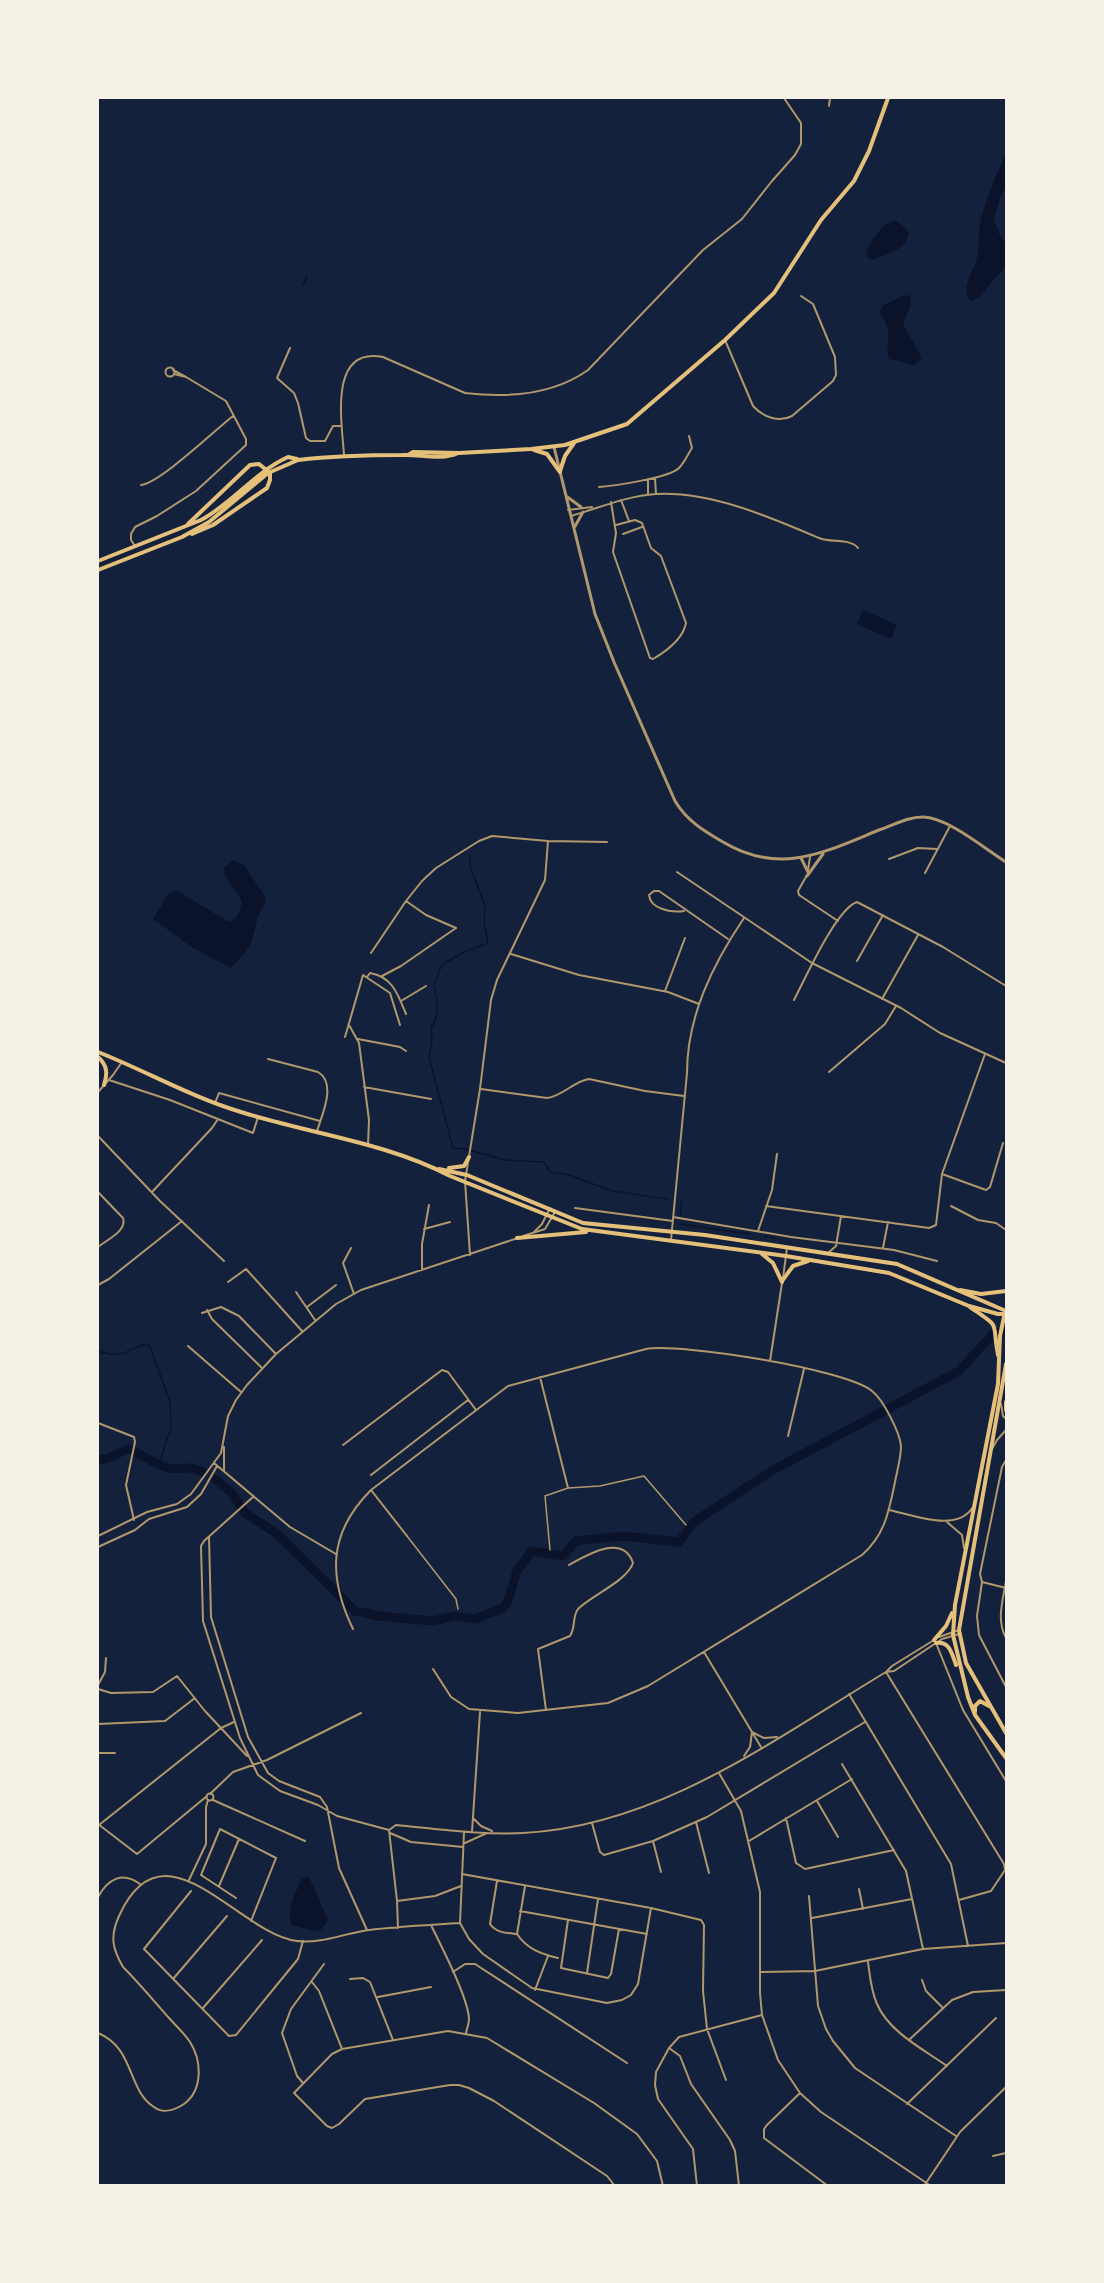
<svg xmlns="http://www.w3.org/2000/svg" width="1104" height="2283" font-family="Raleway,sans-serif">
	<rect width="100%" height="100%" fill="#14213d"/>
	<!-- water -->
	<path fill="#0b132b" d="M1006 154V187L1000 197 994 219 1000 236 1006 243V266L979 297 971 301C959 291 974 270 977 258 980 247 978 236 980 225 983 205 997 172 1006 154Z
		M892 221H897L909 232C909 248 886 255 872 260L868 258 866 253C871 241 880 226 892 221Z
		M904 295 910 296C914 308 903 315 904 326L922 358 914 365 889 359C884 342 895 330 879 314L882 306Z
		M863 610 897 625 891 639 857 624Z
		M233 860 243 864 266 898V902C257 914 256 926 252 940 249 951 239 959 231 968L193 948 153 919 169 893 176 890 229 922C239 918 240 911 242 901L223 873 224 868Z
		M306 1877H309L328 1920 322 1929 315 1931 292 1925C286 1908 295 1894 302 1879Z"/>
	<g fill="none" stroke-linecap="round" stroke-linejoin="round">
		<!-- stream -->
		<path stroke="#0b132b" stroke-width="1.5" d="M303 286 307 276
			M470 855V866L485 906 484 922 488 943 464 952 445 963 441 967 434 985 437 999V1012L435 1022 431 1027 432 1041 429 1057 453 1148 465 1149 505 1160 544 1162 550 1172 569 1175 612 1191 668 1199
			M681 1215V1202
			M680 1224 749 1234
			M765 1236 774 1238
			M988 1334 990 1336
			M98 1351C125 1359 123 1351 146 1344L150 1346 170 1402 171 1428 161 1458 163 1467"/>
		<!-- river -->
		<path stroke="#0b132b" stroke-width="9" d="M98 1459H106L128 1449C143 1453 154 1466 169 1468 183 1471 188 1464 203 1472
			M215 1479 231 1492 245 1513 276 1533 355 1611 378 1616 433 1621 455 1616 475 1619 503 1608 507 1603 517 1571 532 1551 563 1556 576 1541 623 1536 679 1542 694 1522 773 1470 959 1371 994 1333 1006 1331"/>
		<!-- service -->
		<path stroke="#b1986c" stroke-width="1.5" d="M407 1536 456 1599 458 1609
			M550 1550 545 1496 568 1488 600 1486 644 1476 686 1525"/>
		<!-- minor -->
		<path stroke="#b1986c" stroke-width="2" d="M829 106 830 98
			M725 340 753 406C763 417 779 423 792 416L833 381 836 375 835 357 813 304 801 296
			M290 348 277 378 294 393 298 403 306 438 310 441H325L333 426H341
			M165.5 372a4.5 4.5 0 1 1 9 0a4.5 4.5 0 1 1-9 0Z
			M173 370 186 377 174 374
			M344 455C342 423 328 346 383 357L465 393C507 398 553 395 588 370L703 250 742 219 772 181 795 155 801 144V123L784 98
			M655 478 656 494
			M648 479V494
			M141 485C160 483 215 430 233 416
			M599 487C613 486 669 478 679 468 684 463 688 454 692 448L689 436
			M621 500 629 521
			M611 502 616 533 613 552 650 658 653 659C665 652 683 639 686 623L661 556 651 548 642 523 635 520 616 525
			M568 510 592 507
			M571 516C599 508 626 496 656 494 710 491 770 517 819 538 831 543 850 538 858 548
			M623 534 642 527
			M135 546 131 540V534L135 527 157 516 196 491 246 445V439L226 401 186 377
			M889 859 918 848 937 849
			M808 870 810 857
			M677 872 812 963 901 1008 940 1033 1006 1063
			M925 873 950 826
			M807 875 798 891 799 895 838 921
			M406 901 426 915 456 928
			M684 911C672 913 650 909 649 895L654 891H659L728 939
			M371 953 406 901 422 881 436 868 479 841 492 836 548 841 607 842
			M511 954 579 975 668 992 699 1004
			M857 961 883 915
			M382 976 401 966 456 928
			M367 977 370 973C393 977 398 995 406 1014
			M665 991 685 938
			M882 999 918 935
			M794 1000C805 979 836 909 857 902L943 947 1006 986
			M401 1001 426 986
			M349 1025 359 1043 369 1120 368 1145
			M345 1037 363 975 390 993 400 1025
			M358 1039 400 1047 406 1051
			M268 1059 318 1072C337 1083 322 1115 317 1131
			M829 1072 885 1024 896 1006
			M109 1080 170 1100 253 1133 258 1117
			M364 1087 431 1099
			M481 1089 547 1098C563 1096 574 1081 589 1079L645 1091 684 1096
			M98 1092 113 1075 122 1062
			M215 1103 219 1093 320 1121
			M98 1136 160 1201 224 1261
			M942 1174 986 1190 990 1187 1003 1143
			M98 1192 123 1218C127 1231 108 1239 98 1247
			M152 1192 212 1128 218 1119
			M766 1206 929 1228 936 1225 942 1174 985 1054
			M951 1206 978 1220 996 1223 1006 1230
			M575 1208 673 1221
			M673 1217 791 1237 894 1250 937 1261
			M424 1229 450 1222
			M758 1231 772 1190 777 1154
			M533 1233 542 1224 550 1208
			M523 1236 545 1229 555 1212
			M671 1240 687 1073C687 1016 713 964 744 918
			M351 1248 343 1263 354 1294
			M883 1248 888 1222
			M828 1253 836 1246 841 1216
			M470 1255 465 1181 480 1089 491 1000 497 980 545 880 548 841
			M422 1270V1244L429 1205
			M783 1278 787 1248
			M228 1282 246 1269 302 1331
			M98 1285 109 1279 182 1221
			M296 1292 315 1320
			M307 1307 336 1285
			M207 1310 212 1319 261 1367
			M202 1313 221 1307 239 1316 276 1354
			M188 1346 241 1392
			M770 1361 782 1283
			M540 1377 568 1488
			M1001 1404 1003 1416 1006 1419
			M98 1423 134 1437 135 1442 126 1485 134 1520
			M788 1436 804 1369
			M343 1445 442 1370 448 1372 476 1410
			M224 1447V1471
			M992 1449 997 1440 1006 1430
			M1006 1460 1002 1467 980 1574 982 1582 977 1616 979 1635 1006 1687
			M214 1463 290 1527 336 1554
			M371 1475 468 1400
			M371 1490 407 1536
			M253 1497 204 1541 201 1546 203 1621 240 1738 258 1775 280 1791 318 1805 337 1816 389 1830 396 1825C438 1829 481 1835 523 1833 659 1826 773 1740 886 1672L892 1666 934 1640
			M889 1510C914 1515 957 1533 973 1507
			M947 1522 962 1535 964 1548
			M98 1536 147 1512 177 1504 191 1494 221 1453 228 1416 236 1400 247 1385 276 1354 336 1304 361 1290 518 1238
			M209 1537 211 1617 248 1737 268 1773 279 1781 320 1797 327 1807 339 1868 367 1930
			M98 1547 135 1530 149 1519 187 1507 201 1494 217 1466
			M1006 1581C1003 1600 996 1620 1006 1638
			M982 1582 1006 1588
			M353 1629C328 1577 328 1533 371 1490L508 1386 646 1349C681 1343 845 1369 872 1391 883 1399 900 1433 901 1446 901 1458 897 1471 895 1482 889 1511 885 1535 862 1555L648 1686 608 1703 518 1713 469 1709 451 1697 433 1669
			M939 1637 959 1630
			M936 1643 963 1710 1006 1781
			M704 1652 761 1747
			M886 1672 1004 1864 1005 1870 991 1891 959 1900
			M886 1672 894 1671 942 1639 959 1634
			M98 1685 105 1672 106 1658
			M98 1689 111 1693 153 1692 177 1676 205 1711 247 1756
			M849 1694 951 1864 968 1946
			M546 1710 538 1649 570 1636C576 1627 572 1617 578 1609 592 1595 627 1581 633 1563 623 1533 587 1555 569 1565
			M98 1724 165 1721 195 1698
			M98 1753H115
			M744 1756 750 1747 752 1732 764 1738 777 1737
			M842 1764 906 1871 923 1949
			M719 1773 741 1811 760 1892V1993L762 2015 778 2060 800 2093 821 2112 931 2186
			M206.5 1797a3.5 3.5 0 1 1 7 0a3.5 3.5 0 1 1-7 0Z
			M210 1794 233 1772 267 1760 361 1713
			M213 1800 305 1841
			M817 1801 838 1837
			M473 1818 481 1826 492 1831
			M786 1818 796 1863 805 1869 894 1850
			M696 1822 709 1873
			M592 1823 600 1852 604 1855 653 1841 707 1817 865 1722
			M98 1824 137 1854 207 1796
			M99 1825 221 1728 234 1722
			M389 1830 397 1901 398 1928
			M464 1832 460 1923 469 1939 483 1954 532 1988 607 2003 622 2000 631 1995 638 1984 651 1908
			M472 1832 480 1712
			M390 1833 411 1842 463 1847
			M653 1841 661 1872
			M749 1841 852 1779
			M465 1843 487 1833
			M462 1874 651 1908 701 1920 704 1925 703 1991 707 2029 726 2080
			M189 1880 206 1844V1807L208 1800
			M497 1881 490 1924C496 1933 507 1933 517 1934
			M219 1886 239 1839
			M525 1886 517 1934C527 1949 541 1954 558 1958
			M859 1889 863 1909
			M191 1891 144 1949 229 2036 236 2035 298 1959 303 1941
			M809 1896 818 2006 826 2029 833 2041 855 2068 956 2136
			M98 1897C108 1879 122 1871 140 1884
			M236 1898 201 1875 220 1829 276 1858 251 1921
			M397 1901 435 1896 461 1886
			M520 1911 647 1934
			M812 1918 912 1899
			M568 1920 561 1968 608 1978 611 1974 619 1929
			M431 1925C441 1946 468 1997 469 2019 469 2024 467 2028 466 2033
			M868 1962C870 1976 871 1991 877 2004 889 2032 923 2049 947 2066
			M453 1972 465 1964H475L627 2063
			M760 1972 815 1971 923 1949 1006 1943
			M587 1973 598 1899
			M173 1979 227 1916
			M350 1979 363 1978 370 1982 393 2040
			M922 1980 926 1991 943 2008
			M312 1982 319 1991 342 2049
			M535 1990 548 1956
			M378 1997 431 1987
			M203 2008 262 1940
			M98 2033C135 2048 127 2090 154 2107 163 2114 175 2110 184 2104 203 2090 202 2061 190 2042 184 2033 176 2026 169 2018 154 2001 139 1983 123 1967 112 1948 110 1936 119 1916 164 1816 238 1934 297 1941 322 1944 345 1933 369 1930 399 1926 430 1925 460 1923
			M910 2039 952 2000 973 1992 1006 1990
			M669 2048 680 2056 691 2084 730 2140 735 2151 739 2186
			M303 2083 297 2076 282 2033 291 2009 324 1964
			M800 2093 767 2125 764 2129V2138L828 2186
			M907 2104 996 2018
			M993 2156 1006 2153
			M501 2186H514
			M615 2186 607 2176 494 2101 469 2088 459 2085H450L365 2099 339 2124 332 2128 327 2126 294 2093 332 2054 342 2049 448 2031 487 2038 594 2103 637 2134 657 2161 663 2186
			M697 2186 693 2149 658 2099 655 2085 656 2072 669 2048 679 2037 762 2015
			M924 2186 960 2132 1006 2087"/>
		<!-- tertiary -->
		<path stroke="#b1986c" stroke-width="3" d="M554 447 595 614 614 662 675 801C687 821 704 831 723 842 780 876 825 852 879 830 894 825 907 817 923 817 947 817 985 849 1006 862
			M566 496 581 507
			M574 528 583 512
			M801 858 808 872
			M807 876 823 854"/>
		<!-- secondary -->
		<path stroke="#e5c07b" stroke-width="4" d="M534 450 547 454 560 472
			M408 455 413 452 459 453 531 449 565 445 627 424 725 340 774 293 821 220 854 181 869 151 888 98
			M298 460C333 456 367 455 402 455 420 454 441 461 458 453
			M560 471 565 456 574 443"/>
		<!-- primary -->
		<path stroke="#e5c07b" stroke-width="4" d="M188 524 250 465 259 464 270 473V480L267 488 213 525 192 534
			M98 561 201 520C233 503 255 472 288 457L297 459
			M98 570 182 537 209 522 268 473 298 460
			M98 1052C146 1071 191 1097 241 1112 310 1134 385 1142 450 1176L582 1229 786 1256 889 1273 969 1306 998 1314H1006
			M98 1057C107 1065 108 1073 104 1085
			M449 1168 464 1166 469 1157
			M439 1169 467 1175 583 1223 705 1235 897 1264 1006 1311
			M517 1238 586 1232
			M762 1254 773 1263 782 1282
			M782 1281 793 1266 808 1261
			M960 1290 981 1294 1006 1291
			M970 1307C1003 1330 991 1319 998 1355
			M1005 1312 1000 1336 998 1384 955 1605 953 1635 968 1697 975 1715 1006 1758
			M1006 1364 959 1630 966 1663 1006 1733
			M1006 1402V1410
			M934 1640 946 1626 952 1613
			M936 1643C950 1641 952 1654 956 1665
			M975 1712V1706L980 1701 989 1706"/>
	</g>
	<!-- border -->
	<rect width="1104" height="2283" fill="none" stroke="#f6f1e7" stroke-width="198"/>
</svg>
